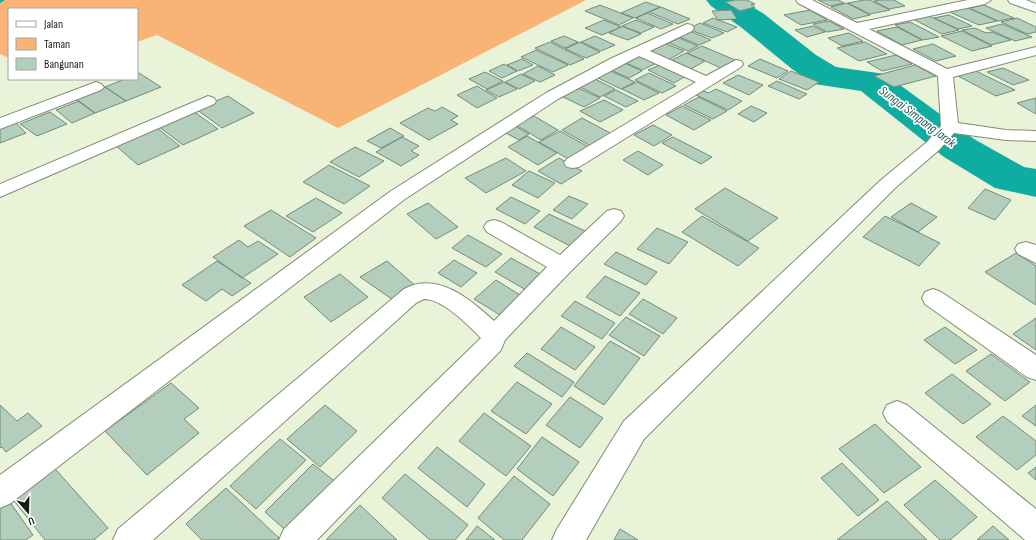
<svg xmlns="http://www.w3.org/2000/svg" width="1036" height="540" font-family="'Sofia Sans Condensed',sans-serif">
	<rect width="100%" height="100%" fill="#e9f3d8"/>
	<!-- green -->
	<path fill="#f8b375" d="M0 0H586L338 128 157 35 137 42V9H9V58L0 54Z"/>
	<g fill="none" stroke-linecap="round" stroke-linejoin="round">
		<!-- stream -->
		<path fill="#0faca2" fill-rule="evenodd" d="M0 0H5L0 3Z"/>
		<!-- river -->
		<path fill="#0faca2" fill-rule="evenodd" d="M706 0H741L764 14 816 55 836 67 885 74 974 139 1024 167 1036 169V197L995 188 944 157 861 91 814 84 792 69 742 28 711 6Z"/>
	</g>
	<!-- building -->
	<path fill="#b3cebc" stroke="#738c7b" d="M735 0H747L755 4 751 5 755 7 740 11 725 2Z
		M818 0H838L844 3 830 6Z
		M864 0H870L890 10 870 14 848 3Z
		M880 0H894L905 6 889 9 874 1Z
		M646 2 660 7 635 18 621 13Z
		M847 3 870 15 853 19 831 7Z
		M600 5 633 18 619 25 585 11Z
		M984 5 1014 18 998 21 969 8Z
		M964 6 997 21 979 25 945 10Z
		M661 7 690 19 678 24 649 12Z
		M731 10 737 19 718 20 712 11Z
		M810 10 827 20 801 25 784 15Z
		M647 13 673 24 661 29 636 18Z
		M949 15 972 26 958 29 934 18Z
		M929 16 959 30 942 34 913 19Z
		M713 18 737 27 727 32 703 23Z
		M1017 18 1036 27V32L1027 34 1001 22Z
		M604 20 621 27 602 35 585 28Z
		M636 20 654 27 641 33 622 26Z
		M829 21 844 29 827 32 813 24Z
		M910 22 939 37 923 40 895 25Z
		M700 23 724 33 712 38 688 29Z
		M1002 24 1032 37 1015 41 986 28Z
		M622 26 641 34 628 40 609 33Z
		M813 26 825 32 807 37 795 30Z
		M897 27 922 40 902 45 877 31Z
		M975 28 986 33 992 32 1011 40 991 45 962 30Z
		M690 31 711 40 699 45 677 36Z
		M962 31 992 46 972 51 941 36Z
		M849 33 863 41 842 46 828 38Z
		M564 36 578 42 565 48 551 41Z
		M595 36 615 45 601 51 581 42Z
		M679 38 698 46 688 51 669 43Z
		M550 42 584 59 570 65 535 48Z
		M580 42 600 52 586 58 565 49Z
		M865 42 887 54 859 61 837 48Z
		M664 43 684 51 668 60 648 51Z
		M933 44 956 56 936 61 913 49Z
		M702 46 735 60 721 68 687 53Z
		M536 50 568 65 553 72 521 57Z
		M638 53 659 62 642 70 622 61Z
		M686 53 705 61 691 69 672 60Z
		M896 55 912 64 882 71 867 62Z
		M522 59 533 65 518 71 507 65Z
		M760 59 788 71 777 78 748 66Z
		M620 61 642 71 629 78 606 68Z
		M504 64 517 71 502 78 489 71Z
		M660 65 686 76 674 83 648 70Z
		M915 65 936 76 894 87 874 76Z
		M538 66 555 75 540 82 523 74Z
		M1003 68 1029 80 1013 85 987 72Z
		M606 69 635 82 621 89 592 75Z
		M791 71 819 82 807 90 779 79Z
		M976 71 1015 90 996 96 958 76Z
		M485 72 503 81 487 89 469 79Z
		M139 73 161 87 126 101 105 87 125 79H137V74Z
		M649 73 676 86 662 93 635 80Z
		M521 74 535 81 519 89 505 82Z
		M738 75 763 85 749 95 723 83Z
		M595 79 615 89 600 97 580 87Z
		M777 81 807 94 799 99 768 86Z
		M504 82 517 89 499 97 486 90Z
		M637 82 659 93 644 100 622 89Z
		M477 86 497 98 477 108 457 95Z
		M105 87 126 101 95 113 75 99Z
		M578 88 600 98 584 107 563 97Z
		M716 89 742 101 728 110 696 95 703 91 709 93Z
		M616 90 638 101 626 107 604 96Z
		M228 96 254 113 222 128 196 109Z
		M699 97 727 111 713 119 684 105Z
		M1036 98V114L1017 103Z
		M604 100 623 110 600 122 580 111Z
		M79 101 95 113 72 123 56 110Z
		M682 106 711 120 694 130 666 115Z
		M751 106 767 113 754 122 738 114Z
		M442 107 458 116 451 120 458 124 429 140 400 123 428 108 435 111Z
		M193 111 218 129 183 145 158 126Z
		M50 112 67 124 37 136 20 124Z
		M534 116 558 130 541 140 516 125Z
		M582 118 614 135 594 148 562 130Z
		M14 121 26 133 0 143V127Z
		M653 125 672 135 654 146 634 135Z
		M515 126 529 134 519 140 504 132Z
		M157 128 180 146 138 165 115 145Z
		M390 128 404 136 381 148 367 141Z
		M560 131 592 149 572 161 539 142Z
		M527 136 557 153 538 165 508 147Z
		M402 137 419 146 411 151 419 155 401 166 376 152Z
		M673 137 712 157 701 164 662 143Z
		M355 147 384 161 359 177 330 162Z
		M638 151 663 165 648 175 623 160Z
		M506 158 526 171 486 193 465 178Z
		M559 158 582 171 561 184 538 171Z
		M329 165 370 186 344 204 303 182Z
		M529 171 555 183 538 198 512 185Z
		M725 188 778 218 748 241 695 209Z
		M985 189 1011 200 995 220 968 208Z
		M569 196 588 204 572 219 553 210Z
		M511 197 540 211 525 224 496 209Z
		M316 198 342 213 313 232 286 216Z
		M428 203 458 227 436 239 407 214Z
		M911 203 937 217 918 232 891 217Z
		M271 210 316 238 290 257 244 226Z
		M549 214 585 231 570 246 534 227Z
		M702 216 759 248 738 266 682 232Z
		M885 216 940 243 919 266 863 237Z
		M657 228 688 242 669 264 637 249Z
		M468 235 502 254 486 267 452 248Z
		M239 240 248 247 258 241 278 254 242 278 213 257Z
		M616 252 657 272 646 285 604 264Z
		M1016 253 1036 266V305L985 272Z
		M511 258 542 275 526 290 495 272Z
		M454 260 477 273 461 287 438 273Z
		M217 261 251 283 232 296 222 289 206 301 182 285Z
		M387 261 418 288 396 302 360 277Z
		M340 274 368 297 331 322 304 297Z
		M605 276 640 293 620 316 586 297Z
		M496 280 520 295 500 315 474 299Z
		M643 299 677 318 663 334 629 314Z
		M575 301 615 323 602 339 561 316Z
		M626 317 660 336 644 356 609 335Z
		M1036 318V350L1013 334Z
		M561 327 595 347 575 370 541 349Z
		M945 327 977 350 955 364 924 340Z
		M610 341 640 358 604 405 574 386Z
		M527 353 574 382 562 397 514 366Z
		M991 354 1030 382 1005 401 966 371Z
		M952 374 991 404 963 424 925 393Z
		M517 382 552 404 526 434 491 411Z
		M171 383 199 408 184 419 199 433 147 475 105 431Z
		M570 397 603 418 580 448 546 425Z
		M0 405 17 421 28 413 42 426 6 452 2 447 0 448Z
		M325 405 357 431 320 467 287 439Z
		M1036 405V426L1022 416Z
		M484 413 531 446 506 476 459 441Z
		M1003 416 1036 441V455L1017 470 976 437Z
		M875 424 921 467 884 493 839 449Z
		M542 437 579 462 553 496 517 469Z
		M280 439 306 460 256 509 230 486Z
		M437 447 485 484 467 507 418 468Z
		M48 461 108 528 94 540H45L7 492Z
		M842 463 879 500 858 516 821 478Z
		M313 464 338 484 290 534 265 512Z
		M1036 467V480L1028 473Z
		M405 474 468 525 455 540H430L382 498Z
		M514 476 550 504 522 540H504L478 518Z
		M935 480 977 517 950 540H940L904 505Z
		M226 488 279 538 277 540H202L186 524Z
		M7 498 33 535 26 540H0V503Z
		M887 501 927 540H837Z
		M360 505 397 540H326Z
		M477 526 495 540H466Z
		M993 526 1009 540H977Z
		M620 529 638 540H614Z"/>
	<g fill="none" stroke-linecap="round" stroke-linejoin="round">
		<!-- minor casing -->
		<g stroke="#828c73" stroke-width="2">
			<path id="minor" d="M796 0H812L857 23 968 0H991L985 4 869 29 947 69 1036 47V55L953 77 958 123 1006 130 1036 131V141L1006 140 954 133 939 150 895 188 644 439 586 540H552L557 529 624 421 881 180 927 142 941 126 938 76 798 3Z
				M1008 0H1026L1036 4V12L1010 3Z
				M687 24 692 25 694 28 692 31 650 51 706 76 736 60 741 61 743 64 741 67 579 167 573 168 567 167 564 163 567 159 696 82 639 56 558 99 405 199 11 503 0 508V475L391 191 546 93 612 58Z
				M96 82 101 84 104 87 101 90 0 129V118Z
				M208 96 214 98 216 101 214 104 0 197V184Z
				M614 209 621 211 624 216 621 221 570 272 505 340 501 350 317 540H279L284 529 481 338C468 325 443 299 424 299L416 303 153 540H113L118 529 404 289C437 271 470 299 494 321L547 267 487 232 484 227 487 222 494 220 501 222 560 255 607 211Z
				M1026 242 1036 245V263L1018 254 1015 249 1018 244Z
				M933 289 941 292 1036 355V380L1027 377 925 304 922 298 925 292Z
				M897 401 907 405 1036 509V540H1025L887 421 883 413 887 405Z"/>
		</g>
		<!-- minor -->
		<use href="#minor" fill="#fff" fill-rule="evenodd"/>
	</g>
	<g text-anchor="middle" stroke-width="3.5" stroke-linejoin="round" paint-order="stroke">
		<!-- far-water labels -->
		<g font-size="13" font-style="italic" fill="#265c58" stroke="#fff">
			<text transform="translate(918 116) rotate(37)" y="5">Sungai Simpang Jarak</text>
		</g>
	</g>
	<!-- legend -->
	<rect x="8" y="8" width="130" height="72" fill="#ffffff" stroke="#a3a4a1"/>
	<rect x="16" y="21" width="20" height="6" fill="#ffffff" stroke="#a3a4a1"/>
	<text x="44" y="28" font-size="12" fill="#191c13">Jalan</text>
	<rect x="16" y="38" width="20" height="12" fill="#f8b375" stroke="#a3a4a1"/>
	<text x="44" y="48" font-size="12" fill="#191c13">Taman</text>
	<rect x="16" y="58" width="20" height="12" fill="#b3cebc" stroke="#a3a4a1"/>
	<text x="44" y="68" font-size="12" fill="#191c13">Bangunan</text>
	<!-- north arrow -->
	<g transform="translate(28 512) rotate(160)" stroke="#ffffff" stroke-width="3" paint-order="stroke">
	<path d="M0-3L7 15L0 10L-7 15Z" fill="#191c13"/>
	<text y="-6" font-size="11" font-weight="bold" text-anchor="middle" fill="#191c13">U</text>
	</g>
</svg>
